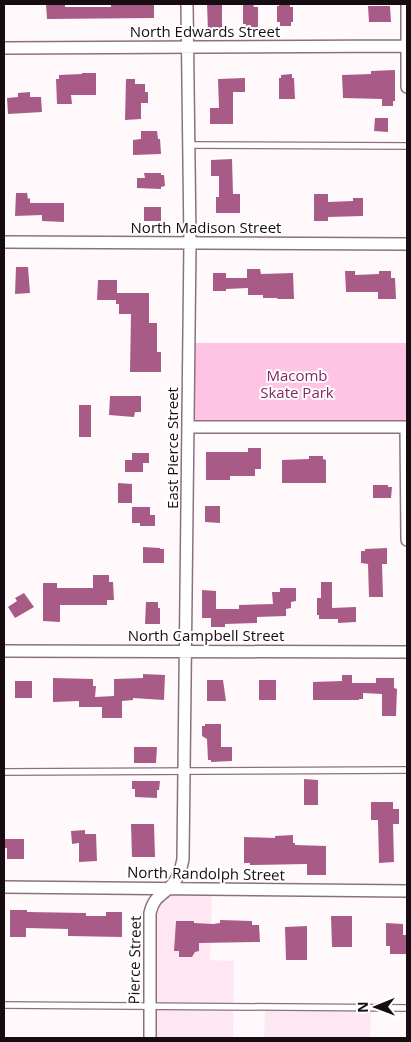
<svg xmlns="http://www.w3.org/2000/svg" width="411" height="1042" font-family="'Open Sans',sans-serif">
	<rect width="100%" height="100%" fill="#fff9fc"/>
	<!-- built -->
	<path fill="#fee7f3" d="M212 889 210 960 234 961 233 1038H150V913L163 892Z
		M265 1007 371 1008 370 1038H264Z"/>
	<!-- green -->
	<path fill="#ffc4e3" d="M188 343H406V427H188Z"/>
	<!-- building -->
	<path fill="#a95b88" d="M46 4H65V7H111V5L154 4V18L47 19Z
		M207 4H222V30L208 31Z
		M243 4H253L254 7H258V28H245L246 24H243Z
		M279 4H290V7H293V22H291V26H280V22H277V6H279Z
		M368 6H390L391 22H369Z
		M395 70V101H393V106H382V99L343 98 342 75 371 74V71Z
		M82 73H96V95H71L72 104H57L56 79H59V75L82 74Z
		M292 74V78H294L295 99H279V78H281V75Z
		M245 78V92H233V124H210V108H219L218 79Z
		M126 79H135V84H145V92H148V103H141V119L125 120Z
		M30 92V97H41L42 112 8 114 7 98 18 97V93Z
		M375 118H388V132L374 131Z
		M141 131H157L158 139H160L161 154 133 155V140L141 139Z
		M232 159 233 194H240V213H216V197H219V176H211V160Z
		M144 173H161V175H164L165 186 161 187V189L137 188V178H145Z
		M16 193H27L28 199 30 198V203H64V222L42 221V215L15 216Z
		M314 194H328V202L353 201V198H363V216L328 217V221H314Z
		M144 207H161V221H144Z
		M16 267H28L30 293 15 294Z
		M247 269H260L261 274 293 273 294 299H278L277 298H263V295H248V288L226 289V291H213V273H226V278H247Z
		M345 271H355V275L379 274V271H391V278H395L396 299H378V292H346Z
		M98 280H117V293H149V323H157V352H161V372H130L131 314H119V304H116V300H97Z
		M110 396H141V412H135L134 417 109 415Z
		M79 405H91V437H79Z
		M248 448H261V469H255V476H230V480H206V452H248Z
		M132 453H149V463H143V472H125V460H132Z
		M309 456H323V459L326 460V483H282V460L309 459Z
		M118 483 132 484V503H118Z
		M373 485H388V487H392L391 498H373Z
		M205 506H220V523L205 522Z
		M132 507H150V515H155V526H140V523H132Z
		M143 547 160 548V549H164V563H143Z
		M387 548V564H382L383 597H369L368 564 361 563V551H365V549Z
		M93 575H109V582H113L114 600H107V605H60V622L43 621V583H57V588H93Z
		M321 582H332V608L356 607V622L338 623V619H319V615H317V598H321Z
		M280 588H296V601L291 602V608L286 609V616L257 617V623L225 624V627H211V618H202V590L216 591V609H239V605L273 604 272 592H280Z
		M24 593 34 607 15 618 8 607 17 601 15 598Z
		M146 602H158V608H160V624H145Z
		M143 674 165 675 164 700 133 698V700L122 701V718H102V707H79V701L53 702V678L93 679V686H96L95 697 114 696V679L143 678Z
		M342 675H352V683H376V678H394V688L397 689 396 716H382V694L363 693V699H359V700H313V682L342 681Z
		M207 680H223L226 701H207Z
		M259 680H276V700H259Z
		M15 681H32V698H15Z
		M205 724H221V747H232V761L211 762V760H208L207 739 202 736V726H205Z
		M134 747H157L156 763H134Z
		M304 779 318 780V805H304Z
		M132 781H160L159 790H157V798L135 797V789H132Z
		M371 802H393V809H399V824H393L394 862 379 863 378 820H371Z
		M131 824H154L155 857H132Z
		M85 830V834H96L97 861 79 862V843L72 844 71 831Z
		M293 835V843H295V845L326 846V875H307V864L250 865V863H244V837L275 838V836Z
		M4 839H24V859H7V848H4Z
		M10 910H27V912L86 913V916H106V912H122V937L68 936V929L26 928V937H10Z
		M331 916H352V947H332Z
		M220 920 252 921V925H259L260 942 199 943V951L195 952 192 957H179V951H174L176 921H194V923L213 924 220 923Z
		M386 923 403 924V935H406V954H390V946H386Z
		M307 926V960H286L285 927Z"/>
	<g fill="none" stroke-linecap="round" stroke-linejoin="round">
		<!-- service casing -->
		<g stroke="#8b717e" stroke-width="8">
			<path id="service" d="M188 145 407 146
				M4 772 407 770
				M4 1005 407 1008"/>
		</g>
		<!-- minor casing -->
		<g stroke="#8b717e" stroke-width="14">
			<path id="minor" d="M407 4V87
				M4 48 407 46
				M4 242 407 244
				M188 427H407
				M406 427 407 540
				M4 651 407 652
				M4 887 407 891
				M150 1038V913C154 896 162 896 172 885 179 877 181 869 183 859L190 242 187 4"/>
		</g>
		<!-- service -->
		<use href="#service" stroke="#fff" stroke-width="5.5"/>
		<!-- minor -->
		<use href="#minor" stroke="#fff" stroke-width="11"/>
	</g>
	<g text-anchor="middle" stroke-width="4" stroke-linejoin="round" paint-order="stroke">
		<!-- street labels -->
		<g font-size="15" fill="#160c12" stroke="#fff">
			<text x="205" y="37">North Edwards Street</text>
			<text x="206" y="233">North Madison Street</text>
			<text transform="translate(173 448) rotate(-90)" y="5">East Pierce Street</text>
			<text x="206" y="641">North Campbell Street</text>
			<text transform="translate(206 874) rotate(1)" y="5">North Randolph Street</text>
			<text transform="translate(135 960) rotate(-89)" y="5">Pierce Street</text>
		</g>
		<!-- park labels -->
		<g font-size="15" fill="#872664" stroke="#fff">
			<text x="297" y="381">Macomb<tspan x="297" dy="17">Skate Park</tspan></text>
		</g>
	</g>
	<!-- border -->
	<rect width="411" height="1042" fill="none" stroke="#160c12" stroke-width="10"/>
	<!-- north arrow -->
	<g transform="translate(376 1007) rotate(269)" stroke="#ffffff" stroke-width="4" paint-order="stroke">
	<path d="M0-4L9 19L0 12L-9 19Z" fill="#160c12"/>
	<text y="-8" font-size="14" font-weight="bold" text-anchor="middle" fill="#160c12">N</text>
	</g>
</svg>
